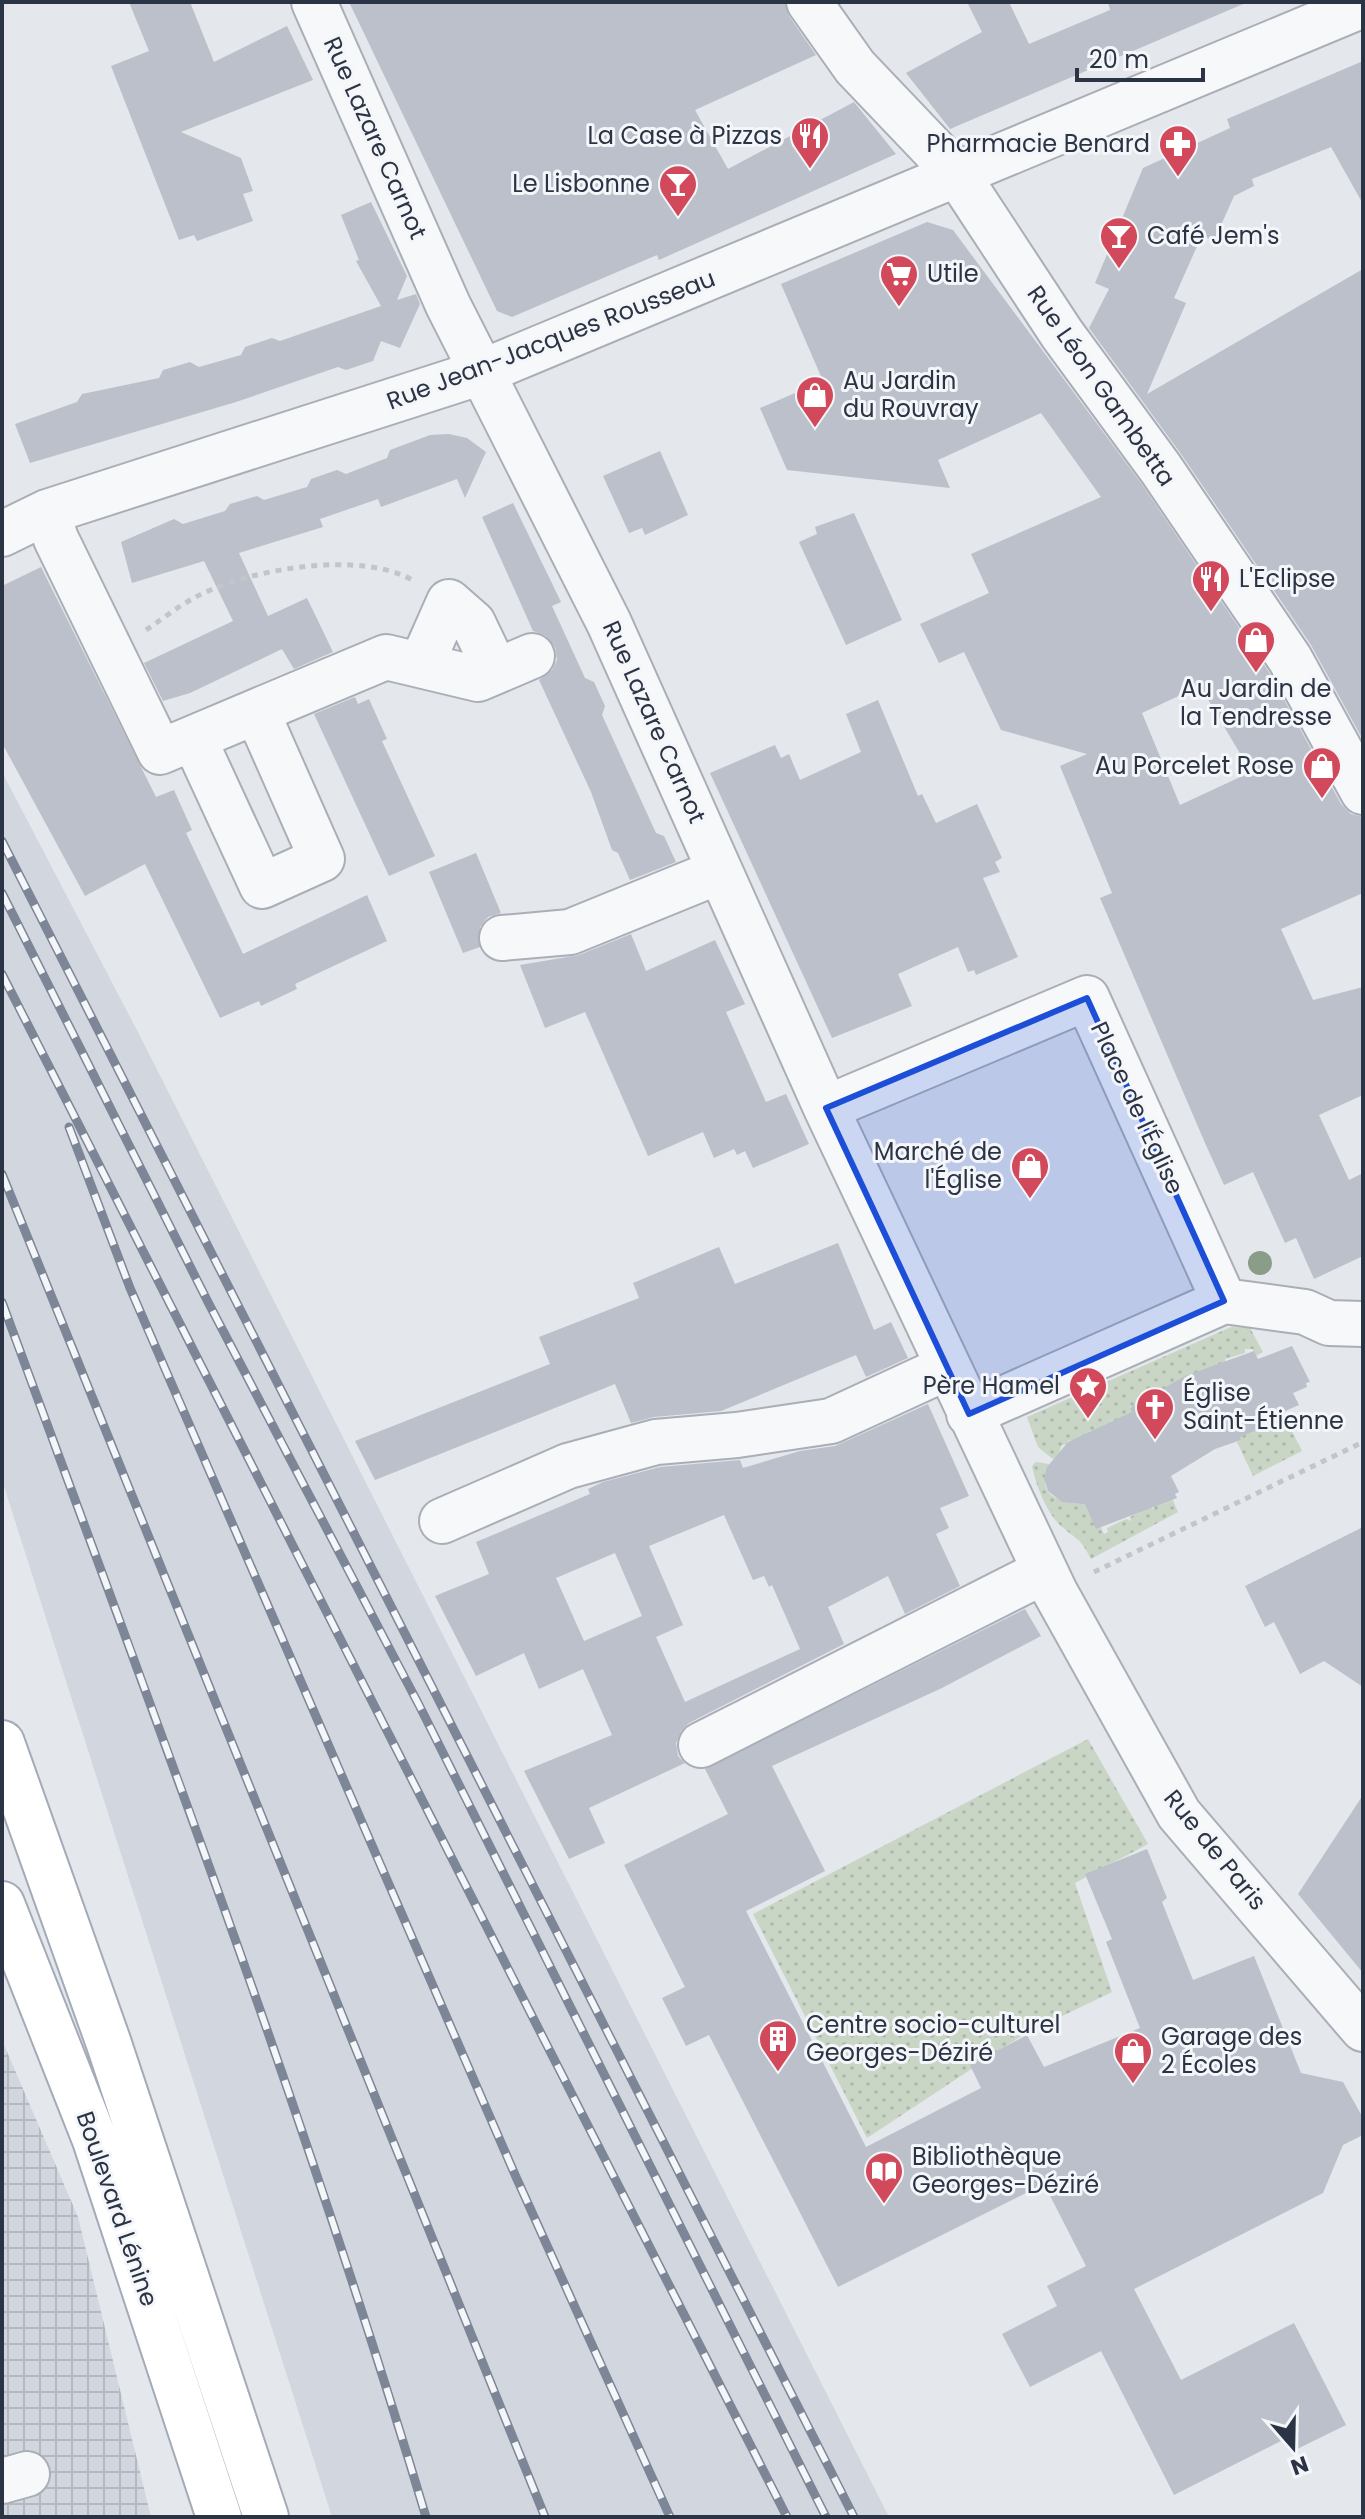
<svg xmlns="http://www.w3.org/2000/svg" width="1365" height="2519" font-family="Poppins,sans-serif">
	<defs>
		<pattern id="industrial-grid" width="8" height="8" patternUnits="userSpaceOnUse" patternTransform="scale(2)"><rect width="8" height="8" fill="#d2d6de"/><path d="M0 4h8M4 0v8" fill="none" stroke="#b4b8c0"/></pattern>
		<pattern id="green-dots" width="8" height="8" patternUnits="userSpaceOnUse" patternTransform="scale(2)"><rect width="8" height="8" fill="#c9d6c5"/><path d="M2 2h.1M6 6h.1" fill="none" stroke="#adb8ab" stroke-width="1.8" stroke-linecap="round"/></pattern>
	</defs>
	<rect width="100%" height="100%" fill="#e4e7ec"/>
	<!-- built -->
	<path fill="#d2d6de" d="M2 772 140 1036 889 2517H332L2 1480Z"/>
	<!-- industrial -->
	<path fill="url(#industrial-grid)" d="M2 2040 78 2217 151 2517H2Z"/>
	<!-- green -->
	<path fill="url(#green-dots)" d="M1231 1327 1250 1328 1263 1352 1254 1357 1253 1349H1245V1353L1225 1359 1226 1362 1135 1408 1130 1406 1133 1414 1116 1423 1111 1420 1112 1424 1095 1432 1089 1431 1091 1436 1074 1444 1072 1440 1068 1441 1066 1447 1065 1444 1061 1446 1059 1455 1053 1459 1038 1447 1027 1417Z
		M1285 1418 1302 1451 1253 1476 1237 1442 1241 1440 1239 1436Z
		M1036 1462 1049 1464C1034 1499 1063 1503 1088 1502L1104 1534 1108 1532 1107 1528 1126 1519 1131 1521 1130 1517 1149 1507 1154 1509 1153 1505 1171 1496 1178 1512 1091 1559C1079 1536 1078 1541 1061 1526 1046 1512 1036 1485 1032 1466Z
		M1088 1739 1148 1844 1075 1883 1112 1992 1023 2035 867 2138 753 1914Z"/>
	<!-- building -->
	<path fill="#bbc0ca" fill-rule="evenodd" d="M129 2H190L214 62 287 26 313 80 181 132 241 158 253 191 243 194 253 221 197 241 194 235 179 240 111 66 149 51Z
		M349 2H784L789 16 816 55 695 110 728 169 854 102 896 154 659 260 657 255 512 317 497 311Z
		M967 2H1009L1029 44 1110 10 1108 2H1248L950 129 906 73 982 32Z
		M1363 61V204L1331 147 1252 179 1254 186 1234 196 1214 241 1202 235 1174 298 1186 303 1147 394 1363 269V740L1311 645 1181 454 1089 328 1109 289 1095 283 1143 168 1230 128 1227 119Z
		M371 202 407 276 397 300 416 294 420 304 400 348 381 341 373 361 346 370 338 367 236 402 30 463 15 424 77 402 82 394 159 378 163 370 190 362 199 367 241 355 245 347 272 338 280 341 381 306 356 261 359 260 341 215Z
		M927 222 953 230 1141 483 1269 672 1341 804 1351 814 1363 817V893L1281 929 1313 1000 1363 987V1095L1319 1115 1349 1180 1363 1173V1256L1314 1279 1296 1238 1285 1243 1253 1172 1224 1185 1205 1143 1100 898 1112 893 1060 766 1087 754 1001 730 964 652 939 663 920 624 989 593 971 554 1101 497 1041 413 938 460 950 488 787 470 760 408 823 381 781 284ZM1200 686 1251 772 1180 805 1142 713Z
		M449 434 467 438 486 452 465 498 457 479 381 507 378 499 320 519 323 527 239 553 268 616 307 598 333 652 294 669 282 649 190 693 163 701 144 663 233 621 204 561 132 583 121 542 174 519 183 524 225 511 230 504 257 496 264 500 307 487 311 479 337 470 346 474 387 458 390 450 430 435Z
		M660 451 688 515 645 535 642 528 629 533 603 476Z
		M513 503 561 602 552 606 585 678 594 682 605 706 602 715 656 833 664 836 676 862 630 880 618 853 612 850 591 792 539 680 552 670 557 660 555 647 546 636 533 631 482 517Z
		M854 513 902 620 846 645 799 542 817 534 815 527Z
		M41 567 156 797 174 790 192 830 186 833 243 954 367 895 387 941 295 984 297 989 261 1006 259 1001 220 1018 145 864 85 896 2 743V586Z
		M355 697 358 704 369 699 387 739 382 741 435 856 389 876 314 714Z
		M878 700 918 796 922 794 936 823 977 804 1002 858 995 862 1000 872 983 878 1018 957 976 975 974 970 968 972 958 947 898 974 912 1006 832 1038 710 773 775 745 781 758 789 754 800 780 861 752 846 714Z
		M476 853 501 913 488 917 480 927V947L463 953 429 872Z
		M631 934 646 971 715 940 745 1004 726 1012 766 1102 786 1094 809 1144 753 1168 745 1151 737 1155 734 1149 714 1158 703 1132 648 1156 585 1012 545 1028 520 965 579 955Z
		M838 1243 874 1330 891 1322 908 1358 866 1377 856 1355 721 1411 654 1417 631 1423 615 1384 375 1480 355 1441 550 1364 539 1337 639 1298 633 1283 719 1247 735 1284Z
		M1292 1346 1310 1382 1306 1383 1307 1387 1293 1393 1299 1405 1283 1412 1285 1418 1240 1437 1241 1440 1215 1449 1171 1476 1179 1492 1175 1494 1177 1498 1096 1529 1085 1504 1062 1502 1048 1491 1044 1479 1047 1467 1068 1442 1132 1412 1130 1408 1185 1376 1254 1351 1258 1359Z
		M928 1404 969 1496 940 1508 949 1528 936 1534 960 1586 905 1614 888 1576 828 1607 844 1644 689 1723 681 1731 676 1743 678 1756 685 1763 589 1808 605 1843 569 1859 524 1771 612 1735 583 1669 539 1689 524 1653 476 1676 435 1596 489 1574 476 1542 590 1494 588 1489 603 1482 660 1467 740 1460 743 1468 800 1451 835 1446ZM724 1515 753 1580 764 1576 769 1587 772 1585 800 1649 685 1702 656 1637 683 1625 649 1546ZM615 1553 642 1616 584 1641 556 1578Z
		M1363 1527V1687L1324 1661 1300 1674 1274 1622 1265 1627 1245 1586Z
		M1025 1609 1041 1636 942 1688 772 1766 825 1871 746 1911 866 2147 981 2088 970 2065 1027 2035 1044 2067 1140 2028 1106 1942 1112 1939 1085 1874 1147 1849 1167 1898 1162 1902 1193 1980 1254 1956 1301 2073 1343 2082 1363 2118V2135L1343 2145 1323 2193 1134 2289 1181 2380 1294 2323 1346 2425 1291 2452 1285 2439 1174 2495 1101 2351 1030 2387 1002 2334 1057 2306 1047 2286 1086 2266 1044 2184 838 2287 709 2035 686 2046 662 1998 685 1987 624 1865 728 1814 705 1769Z
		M1363 1795V1973L1298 1894Z"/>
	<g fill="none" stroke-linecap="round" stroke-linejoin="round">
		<!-- minor casing -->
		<g stroke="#a9aeb7" stroke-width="48">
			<path id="minor" d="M314 2 448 305 609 623 826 1108 1055 1592 1179 1814 1363 2029
				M809 2 855 67 957 174 1062 334 1161 469 1290 659 1363 792
				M47 512 56 539 160 752 386 657 478 679 532 656
				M2 534 47 512 482 372 1363 5
				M421 665 449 602 473 623 496 671
				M194 739 262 886 322 859 257 712
				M502 938 570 932 720 871
				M826 1108 1087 998 1224 1301 1305 1312 1329 1323 1363 1324
				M969 1414 1224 1301
				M442 1521 568 1466 656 1442 737 1435 831 1421 948 1367
				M701 1745 1045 1571
				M2 2481 27 2474"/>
		</g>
		<!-- major casing -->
		<g stroke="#a3abb8" stroke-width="48">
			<path id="major" d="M2 1743 109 2044 266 2517
				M2 1904 95 2140 219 2517"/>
		</g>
		<!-- path -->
		<path stroke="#c2c5cb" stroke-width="5" stroke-dasharray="6 6" stroke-linecap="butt" d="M146 630C161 620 176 608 192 599 245 569 361 549 414 581
			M1094 1572 1363 1442"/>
		<!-- minor -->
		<use href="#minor" stroke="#f7f8fa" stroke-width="44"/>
		<!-- major -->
		<use href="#major" stroke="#fff" stroke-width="44"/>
		<!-- rail casing -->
		<g stroke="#7d8696" stroke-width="9">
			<path id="rail" d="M2 841 854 2517
				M2 893 209 1304 419 1705 826 2517
				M2 974 787 2517
				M69 1127 130 1288 516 2177 670 2517
				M2 1174 545 2517
				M2 1302C150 1704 303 2106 426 2517"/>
		</g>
		<!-- rail -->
		<use href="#rail" stroke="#f4f6f9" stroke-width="6" stroke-dasharray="18" stroke-linecap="butt"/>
	</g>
	<!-- trees -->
	<circle fill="#899d89" cx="1260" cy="1263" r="12"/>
	<!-- marked area -->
	<path fill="#1d4ed8" fill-opacity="0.2" stroke="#1d4ed8" stroke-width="6" stroke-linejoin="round" d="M1087 998 1224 1301 969 1414 826 1108Z"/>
	<!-- icons -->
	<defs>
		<g id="restaurant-pin" transform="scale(2)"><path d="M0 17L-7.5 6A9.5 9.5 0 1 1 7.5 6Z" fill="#d1495b" stroke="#f4f6f9"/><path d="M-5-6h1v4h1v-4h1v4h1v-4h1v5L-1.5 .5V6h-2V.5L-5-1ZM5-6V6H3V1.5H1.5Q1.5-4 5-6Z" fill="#fff"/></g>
		<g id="pharmacy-pin" transform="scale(2)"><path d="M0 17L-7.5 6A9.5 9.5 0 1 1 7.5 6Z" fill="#d1495b" stroke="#f4f6f9"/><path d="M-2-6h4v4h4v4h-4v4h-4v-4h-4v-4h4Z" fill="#fff"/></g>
		<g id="bar-pin" transform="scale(2)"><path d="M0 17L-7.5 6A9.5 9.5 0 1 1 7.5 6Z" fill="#d1495b" stroke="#f4f6f9"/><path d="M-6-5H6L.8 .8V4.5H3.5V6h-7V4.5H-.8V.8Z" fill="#fff"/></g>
		<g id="supermarket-pin" transform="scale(2)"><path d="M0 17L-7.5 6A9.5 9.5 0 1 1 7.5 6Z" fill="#d1495b" stroke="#f4f6f9"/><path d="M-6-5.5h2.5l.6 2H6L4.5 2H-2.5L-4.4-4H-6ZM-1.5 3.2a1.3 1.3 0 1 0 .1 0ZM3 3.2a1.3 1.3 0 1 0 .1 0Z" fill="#fff"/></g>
		<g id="shop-pin" transform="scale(2)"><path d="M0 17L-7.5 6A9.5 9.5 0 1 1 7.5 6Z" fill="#d1495b" stroke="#f4f6f9"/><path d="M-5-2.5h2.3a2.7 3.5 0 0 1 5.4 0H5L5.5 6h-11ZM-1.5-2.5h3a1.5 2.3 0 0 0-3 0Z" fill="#fff"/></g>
		<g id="sight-pin" transform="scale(2)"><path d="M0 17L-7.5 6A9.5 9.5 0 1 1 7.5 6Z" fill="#d1495b" stroke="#f4f6f9"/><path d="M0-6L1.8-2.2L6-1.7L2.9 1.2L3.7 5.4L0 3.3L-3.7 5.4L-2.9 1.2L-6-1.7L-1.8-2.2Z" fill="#fff"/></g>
		<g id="church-pin" transform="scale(2)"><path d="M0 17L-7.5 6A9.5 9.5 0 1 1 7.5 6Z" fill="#d1495b" stroke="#f4f6f9"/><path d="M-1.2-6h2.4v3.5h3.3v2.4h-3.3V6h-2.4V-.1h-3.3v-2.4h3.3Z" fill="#fff"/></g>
		<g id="building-pin" transform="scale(2)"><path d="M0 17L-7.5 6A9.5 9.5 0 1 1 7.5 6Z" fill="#d1495b" stroke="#f4f6f9"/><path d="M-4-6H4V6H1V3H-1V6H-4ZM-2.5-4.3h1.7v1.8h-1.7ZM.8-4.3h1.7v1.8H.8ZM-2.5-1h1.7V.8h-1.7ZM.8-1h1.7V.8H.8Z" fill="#fff"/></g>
		<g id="library-pin" transform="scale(2)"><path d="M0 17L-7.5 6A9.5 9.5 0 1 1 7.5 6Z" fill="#d1495b" stroke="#f4f6f9"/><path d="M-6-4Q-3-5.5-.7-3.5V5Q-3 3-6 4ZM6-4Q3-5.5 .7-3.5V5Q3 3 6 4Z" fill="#fff"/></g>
	</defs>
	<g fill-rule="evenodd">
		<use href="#restaurant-pin" x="810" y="136"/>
		<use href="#pharmacy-pin" x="1178" y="144"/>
		<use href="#bar-pin" x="678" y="184"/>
		<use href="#bar-pin" x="1119" y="236"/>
		<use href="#supermarket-pin" x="899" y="274"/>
		<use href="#shop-pin" x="815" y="395"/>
		<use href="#restaurant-pin" x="1211" y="579"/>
		<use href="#shop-pin" x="1256" y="640"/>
		<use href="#shop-pin" x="1322" y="766"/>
		<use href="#shop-pin" x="1030" y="1166"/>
		<use href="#sight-pin" x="1088" y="1386"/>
		<use href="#church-pin" x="1155" y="1407"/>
		<use href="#building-pin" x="778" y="2039"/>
		<use href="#shop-pin" x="1133" y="2051"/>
		<use href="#library-pin" x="884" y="2171"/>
	</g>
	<g text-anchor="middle" stroke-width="6" stroke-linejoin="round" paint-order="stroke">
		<!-- poi labels -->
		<g font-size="24" fill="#2b3445" stroke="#f4f6f9" text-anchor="start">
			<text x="782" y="144" text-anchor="end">La Case à Pizzas</text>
			<text x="1150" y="152" text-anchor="end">Pharmacie Benard</text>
			<text x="650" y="192" text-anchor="end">Le Lisbonne</text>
			<text x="1147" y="244">Café Jem's</text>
			<text x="927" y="282">Utile</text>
			<text x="843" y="389">Au Jardin<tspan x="843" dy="28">du Rouvray</tspan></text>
			<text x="1239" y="587">L'Eclipse</text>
			<text x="1256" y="697" text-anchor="middle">Au Jardin de<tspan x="1256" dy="28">la Tendresse</tspan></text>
			<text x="1294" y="774" text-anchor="end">Au Porcelet Rose</text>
			<text x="1002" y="1160" text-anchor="end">Marché de<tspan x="1002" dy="28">l'Église</tspan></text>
			<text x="1060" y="1394" text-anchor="end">Père Hamel</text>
			<text x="1183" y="1401">Église<tspan x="1183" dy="28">Saint-Étienne</tspan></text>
			<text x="806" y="2033">Centre socio-culturel<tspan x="806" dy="28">Georges-Déziré</tspan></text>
			<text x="1161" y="2045">Garage des<tspan x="1161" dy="28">2 Écoles</tspan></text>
			<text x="912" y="2165">Bibliothèque<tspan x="912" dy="28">Georges-Déziré</tspan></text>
		</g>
		<!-- street labels -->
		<g font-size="24" fill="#2b3445" stroke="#f4f6f9">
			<text transform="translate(375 138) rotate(66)" y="8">Rue Lazare Carnot</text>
			<text transform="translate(551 340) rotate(-21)" y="8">Rue Jean-Jacques Rousseau</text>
			<text transform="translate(1101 386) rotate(55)" y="8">Rue Léon Gambetta</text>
			<text transform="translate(654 722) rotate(66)" y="8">Rue Lazare Carnot</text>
			<text transform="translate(1137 1108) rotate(65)" y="8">Place de l'Église</text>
			<text transform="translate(1215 1850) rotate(51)" y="8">Rue de Paris</text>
			<text transform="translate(117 2209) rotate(71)" y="8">Boulevard Lénine</text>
		</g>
	</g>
	<!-- border -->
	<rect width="1365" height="2519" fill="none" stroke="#2b3445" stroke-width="8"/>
	<!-- north arrow -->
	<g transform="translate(1293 2447) rotate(160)" stroke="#f4f6f9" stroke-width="6" paint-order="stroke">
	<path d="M0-6L14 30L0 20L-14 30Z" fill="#2b3445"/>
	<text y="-12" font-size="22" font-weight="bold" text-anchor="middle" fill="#2b3445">N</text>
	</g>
	<!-- scale -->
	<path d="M1077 68v12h126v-12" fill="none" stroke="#2b3445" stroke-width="4"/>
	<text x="1089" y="68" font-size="24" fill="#2b3445" stroke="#f4f6f9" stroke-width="6" paint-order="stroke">20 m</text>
</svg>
